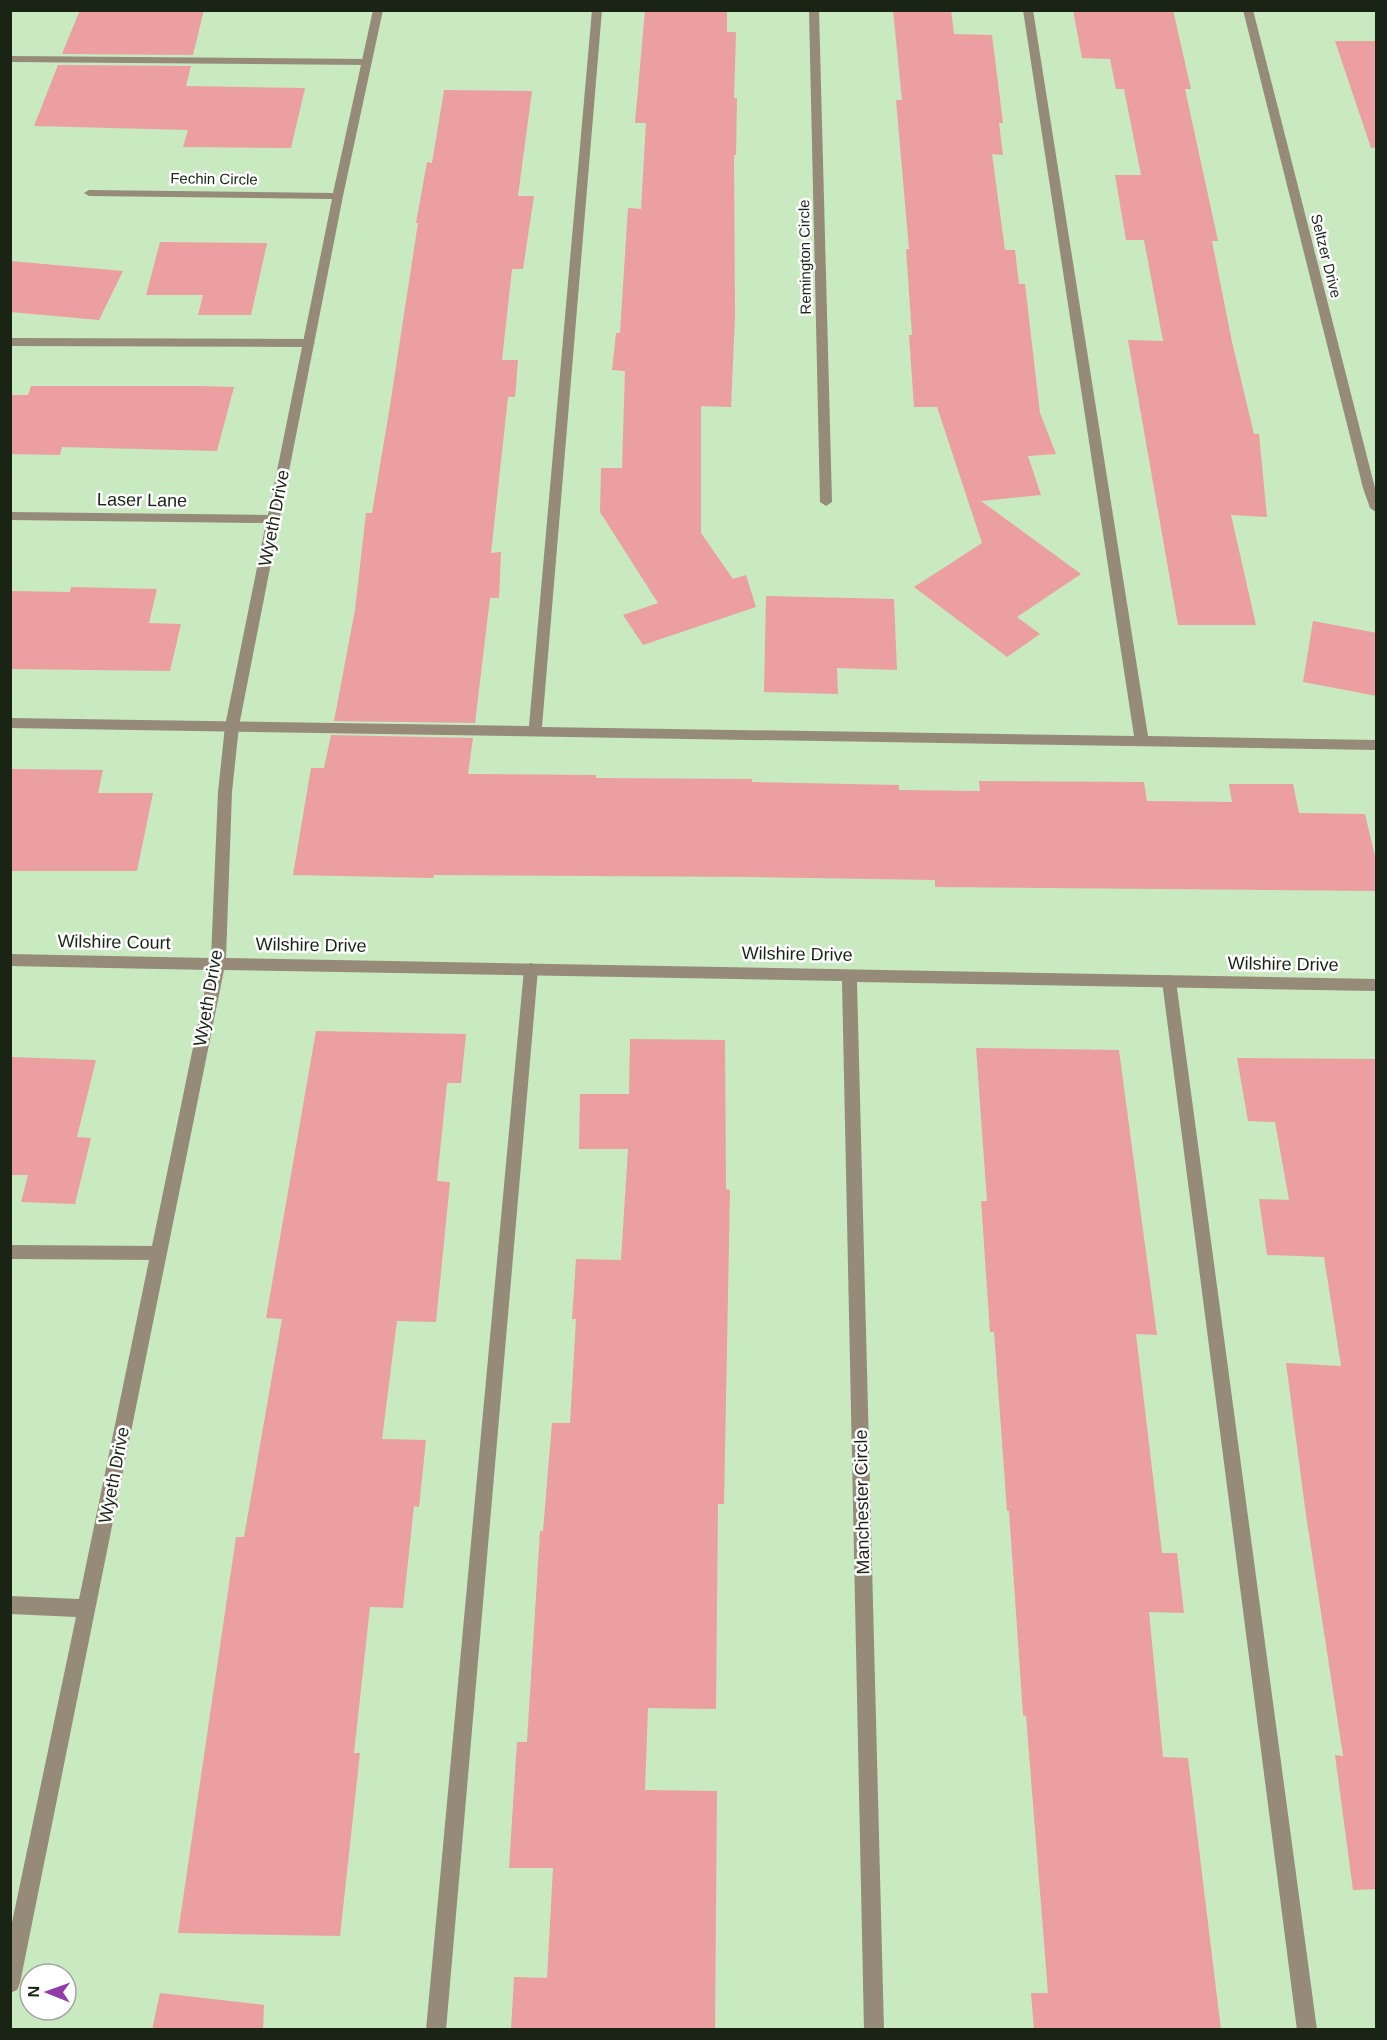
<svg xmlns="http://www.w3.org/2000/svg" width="1387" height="2040" font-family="Helvetica,sans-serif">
	<rect width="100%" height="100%" fill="#c9e9c0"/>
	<!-- building -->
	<path fill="#ec9fa0" d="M80 10H204L193 55 62 54Z
		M645 10H727V32H736L734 98H737L736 155H734L735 316 731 407 701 406V533L733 579 746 575 756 607 643 645 623 615 658 603 600 512 601 468H622L625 371 612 370 616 333H620L628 208 641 209 646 123H635Z
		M893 10H951L954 34 992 35 1003 123H999L1003 155 992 154 1005 250H1015L1019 284H1025L1040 413 1056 454 1028 456 1041 495 981 501 1081 574 1017 617 1040 634 1007 657 914 587 982 543 937 407H914L909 335H912L906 249H909L896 100H902Z
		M1073 10H1173L1191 89H1185L1218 241H1212L1232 342 1254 434H1259L1267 517 1231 515 1256 625H1178L1128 340 1163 341 1144 240H1126L1115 175H1141L1124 89H1116L1110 59 1082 58Z
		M1335 41H1377V147L1371 148Z
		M58 65 191 66 186 86 305 88 291 148 183 147 188 130 34 126Z
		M444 90 532 91 518 196H534L523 269H512L502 360H518L515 397H508L491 553 501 552 499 598H490L475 723 334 721 355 610 366 513H372L389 412 418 223H416L427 162 432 163Z
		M160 242 267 243 251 315H198L203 295H146Z
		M10 261 123 271 99 320 10 312Z
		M31 386H201L234 387 217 451 62 447 60 455 10 454V395H28Z
		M71 587 157 589 149 623 181 624 170 671 10 669V591L70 592Z
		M766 596 894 599 897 670 837 668 838 694 764 692Z
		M1313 621 1377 633V696L1303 682Z
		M331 735 473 738 468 774 596 775V778L752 779V782L899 785V790L980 791 979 781 1144 782 1147 801 1232 802 1229 784H1293L1299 813 1365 814 1377 865V891L935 887V880L752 877 434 875 433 878 293 875 311 768H324Z
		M10 769 103 770 98 793H153L137 871H10Z
		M316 1031 466 1034 461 1083H447L437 1181 450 1182 436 1322 397 1321 382 1439 426 1440 419 1507 414 1506 403 1608 370 1607 354 1753H360L340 1936 178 1933 236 1537H244L282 1319 266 1318Z
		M630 1039 725 1040 726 1189 730 1190 724 1504H718L716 1709 648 1708 645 1790 717 1791 715 2030H511L514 1977 547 1978 553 1868H509L517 1742H527L540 1531H543L552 1423H570L576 1319H572L576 1259 621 1260 628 1149H579L580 1094H629Z
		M976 1048 1119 1050 1157 1335 1136 1334 1162 1553H1177L1184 1613 1149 1612 1163 1757 1188 1758 1221 2030H1034L1031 1993H1048L1026 1716 1023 1715 1009 1511H1007L994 1332H990L981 1201H987Z
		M10 1057 96 1060 77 1137 91 1138 75 1204 21 1202 28 1175H10Z
		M1237 1058 1377 1059V1889L1353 1890 1335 1755 1343 1756 1306 1515 1286 1363 1341 1366 1324 1257 1267 1255 1259 1199 1289 1200 1275 1122 1248 1121Z
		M160 1993 264 2005 263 2030H152Z"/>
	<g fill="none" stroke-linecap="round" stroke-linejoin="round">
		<!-- service -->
		<path fill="#968a78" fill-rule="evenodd" d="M592 10H602L542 727 1134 736 1023 10H1033L1148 736 1376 740V750L10 728V718L529 726Z
			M10 56 367 59 372 62 367 65 10 62Z
			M10 338 309 339 315 343 309 347 10 346Z
			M531 963 536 965 538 969 446 2030H426L524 969 526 965Z
			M1169 975 1174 977 1176 981 1317 2030H1297L1162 981 1164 977Z
			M10 1245 157 1246 163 1248 165 1253 163 1258 157 1260 10 1259Z"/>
		<!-- minor -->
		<path fill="#968a78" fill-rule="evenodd" d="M373 10H383L343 196 239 726 232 792 226 958 1376 979V991L857 982 884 2030H864L842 981 224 970 20 1983 17 1990 10 1993V1932L76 1617 10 1614V1596L79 1599 209 970 10 966V954L211 958 218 792 225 726 266 523 10 520V512L268 515 332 199 89 196 84 193 89 190 333 193Z
			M809 10H819L832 502 826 506 820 502Z
			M1243 10H1253L1376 492V512L1370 508 1363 488Z"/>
	</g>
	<g text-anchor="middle" stroke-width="5" stroke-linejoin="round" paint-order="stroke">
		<!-- far-street labels -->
		<g font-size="15" fill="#192415" stroke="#fff">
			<text transform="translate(214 179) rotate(1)" y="5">Fechin Circle</text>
			<text transform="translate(1326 256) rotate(76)" y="5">Seltzer Drive</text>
			<text transform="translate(805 257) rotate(-91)" y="5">Remington Circle</text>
		</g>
		<!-- street labels -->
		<g font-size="18" fill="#192415" stroke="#fff">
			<text transform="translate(142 500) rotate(1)" y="6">Laser Lane</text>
			<text transform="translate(274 518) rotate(-79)" y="6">Wyeth Drive</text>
			<text transform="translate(114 942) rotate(1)" y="6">Wilshire Court</text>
			<text transform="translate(311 945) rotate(1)" y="6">Wilshire Drive</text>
			<text transform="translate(797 954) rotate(1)" y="6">Wilshire Drive</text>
			<text transform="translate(1283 964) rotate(1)" y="6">Wilshire Drive</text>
			<text transform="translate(208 998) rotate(-80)" y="6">Wyeth Drive</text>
			<text transform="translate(114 1475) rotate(-79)" y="6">Wyeth Drive</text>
			<text transform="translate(862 1502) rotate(-91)" y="6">Manchester Circle</text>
		</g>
	</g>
	<!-- border -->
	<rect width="1387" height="2040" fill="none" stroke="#192415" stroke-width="24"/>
	<!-- north arrow -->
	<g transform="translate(48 1992) rotate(271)"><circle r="28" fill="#ffffff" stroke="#a3a7a1" stroke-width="1.5"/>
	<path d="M0-4.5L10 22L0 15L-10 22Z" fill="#923ca9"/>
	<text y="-9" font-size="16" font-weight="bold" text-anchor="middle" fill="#192415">N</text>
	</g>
</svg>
